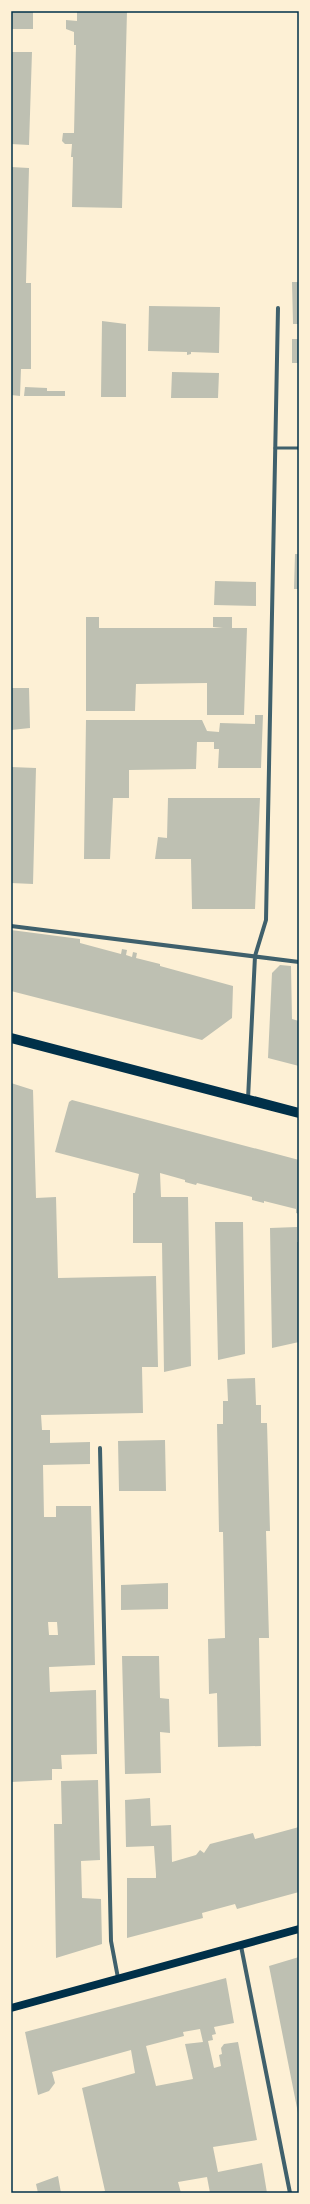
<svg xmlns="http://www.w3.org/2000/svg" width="310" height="2204" font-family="Poppins,sans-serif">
	<rect width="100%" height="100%" fill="#fdf0d5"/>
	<!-- building -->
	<path fill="#bec0b2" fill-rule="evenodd" d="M11 11H33V29H11Z
		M77 11H127L122 208 72 207 73 157H71L72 144H65L62 141 63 133H74L76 45H74V32L66 29V20L77 21Z
		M11 52H32L29 145 11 144Z
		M11 167 29 168 26 283H31V369H21L20 396 11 395Z
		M292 282H299V324H293Z
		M149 306 220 307 219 353 191 352V354L187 355V352L148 351Z
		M102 321 126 324V397H101Z
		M292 339H299V363H292Z
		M172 372 219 373 218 398H171Z
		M25 387 47 388V391H65V396H24Z
		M295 554H299V589H294Z
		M215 581 256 582V606L214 605Z
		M86 617H99V628H223L213 627V617H232V628H247L244 715H207V683L136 684 135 711H86Z
		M11 688H29L30 728 11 730Z
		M255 715H263L261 768H218L219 749H214V742H197L196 769 129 770V798H113L110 859H84L86 720H202L207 731 219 732 220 723 255 724Z
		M11 767 36 768 33 884 11 883Z
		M168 798H260L255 909H192L191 859H155L158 837 167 838Z
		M11 930 80 939V943L121 954 122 949 127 950 126 955 132 957 133 952 137 953 136 958 160 964V966L233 986 232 1018 202 1040 11 991Z
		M280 965 291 966 292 1019 299 1021V1066L268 1058 272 973Z
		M11 1083 33 1090 36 1198 56 1197 58 1278 156 1276 158 1367H142L143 1413 41 1415 42 1430H50V1443L90 1442V1464L43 1465 44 1517H56V1506H91L95 1665 49 1667 50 1692 96 1690 97 1754 61 1755 62 1769H52V1780L11 1782ZM48 1622H57L58 1635H49Z
		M72 1100 299 1160V1214L296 1213V1209L264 1201V1203L252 1200V1197L197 1183 196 1185 185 1182V1180L160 1173 161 1197H188L191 1366 164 1372 162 1243H133V1193H135L139 1174 55 1152 69 1102Z
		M215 1222H243L245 1354 218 1360Z
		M297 1227V1242H299V1342L272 1348 270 1228Z
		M255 1378 256 1405H261V1423H267L270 1531H266L269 1638H259L261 1746 218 1747 217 1693 209 1694 208 1639 225 1638 223 1532H219L217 1424H223V1401H228L227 1379Z
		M165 1440 166 1491H119L118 1441Z
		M168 1583V1609L121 1610V1585Z
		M122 1656H159L160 1698 169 1699 170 1733 160 1732 161 1773 125 1774Z
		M98 1780 100 1860 81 1861 82 1898 101 1899 102 1944 56 1958 54 1824H62L61 1781Z
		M150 1798 151 1826 171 1825 172 1862 196 1855 200 1850 204 1853 210 1844 253 1833 255 1839 299 1827V1892L237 1909 235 1904 202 1913 203 1918 127 1938V1878H156V1874L154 1846 126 1847 125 1800Z
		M299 1957V2113H298L269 1966Z
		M226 1978 234 2023 214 2027 216 2034 212 2035 213 2040 208 2041 214 2068 221 2066 219 2055 222 2054 221 2048 224 2044 238 2042 257 2140 213 2147 218 2172 262 2163 267 2193H210L207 2177 178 2182 181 2193H98L105 2191 82 2088 135 2073 131 2050 52 2072 55 2083 49 2091 38 2095 25 2032ZM200 2029 203 2042 185 2044 193 2079 156 2086 146 2046 184 2036 183 2032Z
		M58 2176 61 2193H38L36 2184Z"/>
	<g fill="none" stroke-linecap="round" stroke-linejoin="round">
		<!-- service -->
		<path stroke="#3f606c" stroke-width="3" d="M275 448H299"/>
		<!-- minor -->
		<path stroke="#3f606c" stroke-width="4" d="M11 926 299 962
			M248 1099 255 956 266 920 278 308
			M100 1448 111 1941 118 1978
			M241 1946 290 2193"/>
		<!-- secondary -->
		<path stroke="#003049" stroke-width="8" d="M11 2008 299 1929"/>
		<!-- primary -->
		<path stroke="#003049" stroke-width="10" d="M11 1038 299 1113"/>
	</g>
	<!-- border -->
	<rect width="310" height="2204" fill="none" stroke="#fdf0d5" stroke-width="24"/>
	<rect x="12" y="12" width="286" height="2180" fill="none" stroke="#003049" stroke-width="1.5"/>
</svg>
